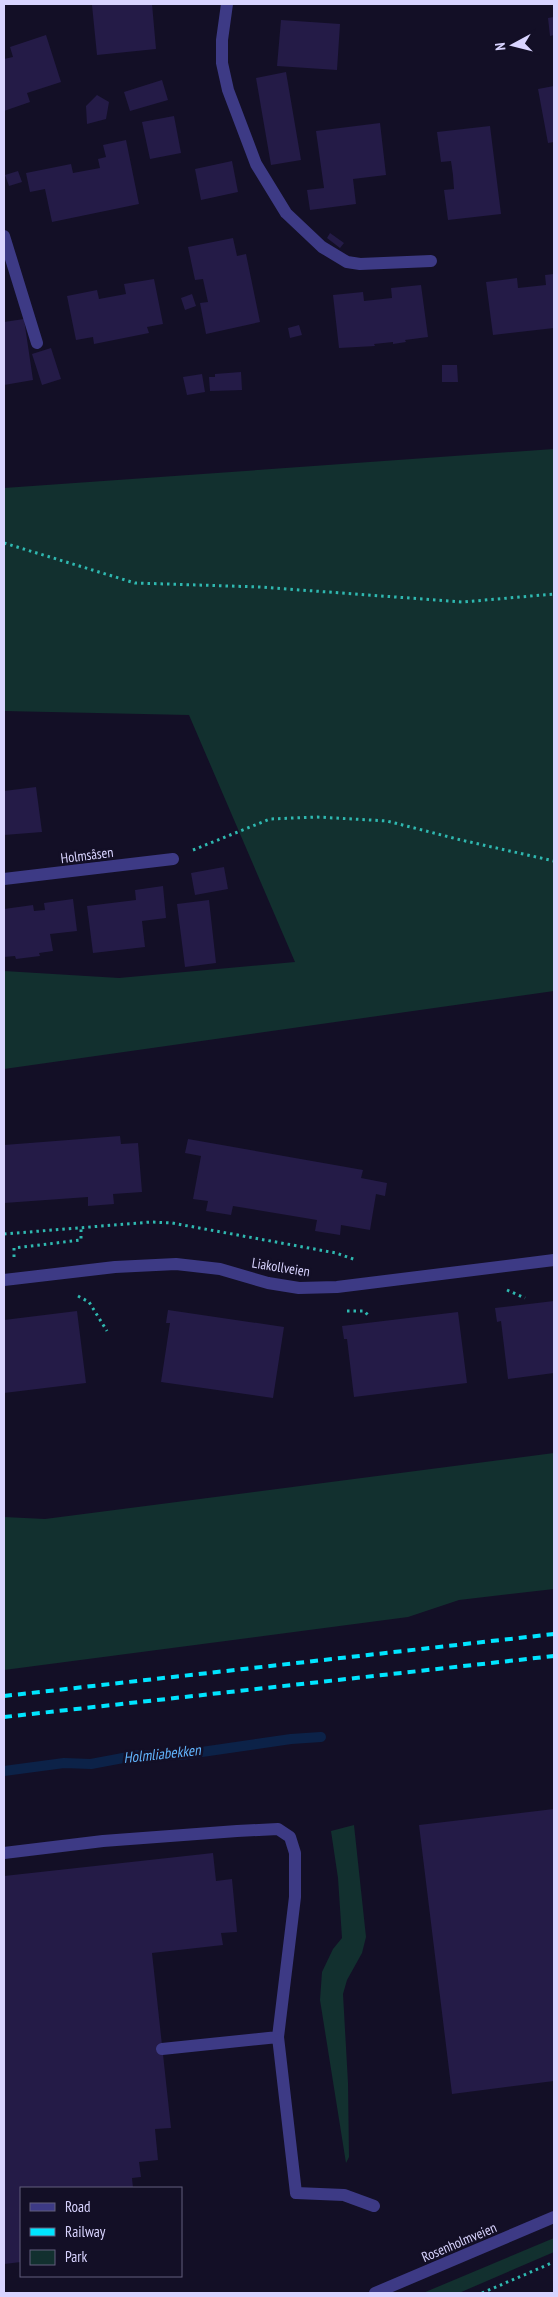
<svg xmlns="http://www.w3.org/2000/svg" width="558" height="2297" font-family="'PT Sans Narrow',sans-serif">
	<rect width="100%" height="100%" fill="#130f26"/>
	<!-- green -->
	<path fill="#12302f" d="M554 449V991L4 1069V971L119 978 295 962 189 715 4 711V488Z
		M554 1453V1589L459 1600 408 1617 4 1670V1517L45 1519Z
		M354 1825 366 1937 362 1953 347 1980 343 1994 348 2083 349 2157 346 2163 320 2000 322 1972 333 1949 342 1938 338 1878 331 1831Z
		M554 2238V2252L459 2293H423Z"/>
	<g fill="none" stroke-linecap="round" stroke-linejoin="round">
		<!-- stream -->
		<path stroke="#0c2248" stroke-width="10" d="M4 1771 64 1763 91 1764 139 1755H181L291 1739 321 1737"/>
	</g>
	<!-- building -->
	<path fill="#241b47" d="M106 4H152L156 49 97 55 92 5Z
		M554 17V35L550 36 548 18Z
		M281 20 340 24 337 70 277 66Z
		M46 35 61 82 27 93 30 102 4 111V59L13 57 10 47Z
		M286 72 301 160 271 165 256 78Z
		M162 80 168 100 130 111 124 92Z
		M554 86V142L548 143 538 89Z
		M97 95 109 102 106 119 87 124 86 106Z
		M174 116 181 153 150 159 142 122Z
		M380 123 386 175 353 179 356 204 310 210 307 190 324 188 316 131Z
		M490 126 501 214 448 220 444 190 454 189 453 175 451 161 441 162 437 132Z
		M126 140 139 204 52 222 45 189 30 192 26 173 71 164 73 173 100 168 98 159 106 157 103 145Z
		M232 161 238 192 201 200 195 169Z
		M18 171 22 182 9 186 5 175Z
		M330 233 344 243 340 248 327 238Z
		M233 238 237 256 246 254 260 322 206 334 200 303 208 302 203 279 195 280 188 247Z
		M554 274V328L493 335 486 282 517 278 518 288 546 285 545 275Z
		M154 279 163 324 147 327 149 333 94 344 93 337 76 340 67 296 97 290 99 299 126 294 124 284Z
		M421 285 428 337 405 340 406 342 393 344V342L374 344 375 346 339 348 333 295 363 292 364 301 392 298 391 288Z
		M192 294 196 306 185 310 181 298Z
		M24 319 33 380 4 385V322Z
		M299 325 302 335 290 338 288 328Z
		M51 348 61 379 42 385 32 354Z
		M442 365H457L458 382H442Z
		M241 372 242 390 210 391 209 377H215V374Z
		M202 374 205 392 187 395 183 377Z
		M36 787 42 832 4 835V791Z
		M224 867 228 889 195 895 191 873Z
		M163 886 166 918 142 921 145 947 93 953 87 906 136 900 135 890Z
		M73 899 77 931 50 934 53 951 39 953 40 956 16 959 15 956 4 957V909L33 905 34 911 45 910 44 903Z
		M209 900 216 963 185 967 177 904Z
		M120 1136 121 1144 138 1143 142 1192 113 1194 114 1204 88 1206V1197L4 1203V1145Z
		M188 1139 363 1170 361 1178 387 1183 385 1196 376 1194 370 1230 341 1225 340 1235 315 1231 317 1220 233 1206 231 1215 206 1211 208 1201 193 1199 201 1156 185 1153Z
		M554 1301V1373L508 1379 501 1321 497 1322 495 1308Z
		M168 1310 284 1327 273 1398 161 1382 170 1323H166Z
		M77 1311 86 1383 4 1393V1320Z
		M458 1312 467 1383 354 1397 347 1339H344L342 1326Z
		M554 1809V2081L452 2094 419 1825Z
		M213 1853 216 1881 232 1879 237 1932 221 1933 223 1945 152 1953 171 2128 155 2129 158 2160 139 2162 141 2177 132 2178 133 2188H21V2262L4 2264V1876Z"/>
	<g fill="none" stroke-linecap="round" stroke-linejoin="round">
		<!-- path -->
		<path stroke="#2fb8b0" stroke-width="3" stroke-dasharray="2.5 4" stroke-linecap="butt" d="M4 543 135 583 260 587 463 602 554 594
			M193 850 270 819 317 817 387 821 461 840 554 861
			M4 1234 151 1222 172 1223 336 1253 356 1260
			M14 1257V1248L81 1240V1228
			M507 1290 525 1298
			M78 1296 89 1302 107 1331
			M347 1311H364L369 1316
			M482 2293 554 2262"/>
		<!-- service -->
		<path stroke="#3d3a85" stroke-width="12" d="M227 4 222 40V63L228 90 256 164 286 213 322 247 347 262 360 264 431 261
			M4 236 37 343
			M4 879 173 859
			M4 1853 103 1841 237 1831 278 1829 290 1837 295 1853V1897L278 2037 296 2193 344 2195 374 2206
			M162 2049 278 2037"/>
		<!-- minor -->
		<path stroke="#3d3a85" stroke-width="12" d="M4 1280 115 1267 176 1264 220 1269 268 1283 299 1288 337 1287 554 1260"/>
		<!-- tertiary -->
		<path stroke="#3d3a85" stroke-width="12" d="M375 2293 554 2217"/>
		<!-- rail -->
		<path stroke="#00e5ff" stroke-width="4" stroke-dasharray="8 6" stroke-linecap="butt" d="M4 1696 554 1634
			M4 1717 554 1656"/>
	</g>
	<g text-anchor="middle" stroke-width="5" stroke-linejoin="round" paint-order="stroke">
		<!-- street labels -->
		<g font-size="14" fill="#d9d4ff" stroke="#130f26">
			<text transform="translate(87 855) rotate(-7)" y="5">Holmsåsen</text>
			<text transform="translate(281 1267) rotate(9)" y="5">Liakollveien</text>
			<text transform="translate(459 2242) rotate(-23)" y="5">Rosenholmveien</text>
		</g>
		<!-- water labels -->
		<g font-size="15" font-style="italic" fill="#62b6ff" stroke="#130f26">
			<text transform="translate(162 1754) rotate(-6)" y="5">Holmliabekken</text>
		</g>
	</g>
	<!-- border -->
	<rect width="558" height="2297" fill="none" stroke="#d9d4ff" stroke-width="10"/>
	<!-- legend -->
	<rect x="20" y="2187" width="162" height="90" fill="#130f26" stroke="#625e7d"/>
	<rect x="30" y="2203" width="25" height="8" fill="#3d3a85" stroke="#625e7d"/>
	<text x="65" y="2212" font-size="15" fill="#d9d4ff">Road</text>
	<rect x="30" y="2228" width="25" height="8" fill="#00e5ff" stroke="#625e7d"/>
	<text x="65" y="2237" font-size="15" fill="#d9d4ff">Railway</text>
	<rect x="30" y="2250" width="25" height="15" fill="#12302f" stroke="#625e7d"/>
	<text x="65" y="2262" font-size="15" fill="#d9d4ff">Park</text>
	<!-- north arrow -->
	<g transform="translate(513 45) rotate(263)" stroke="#130f26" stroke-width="4" paint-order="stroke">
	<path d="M0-4L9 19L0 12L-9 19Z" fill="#d9d4ff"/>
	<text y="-8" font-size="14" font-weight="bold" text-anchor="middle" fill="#d9d4ff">N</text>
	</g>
</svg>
